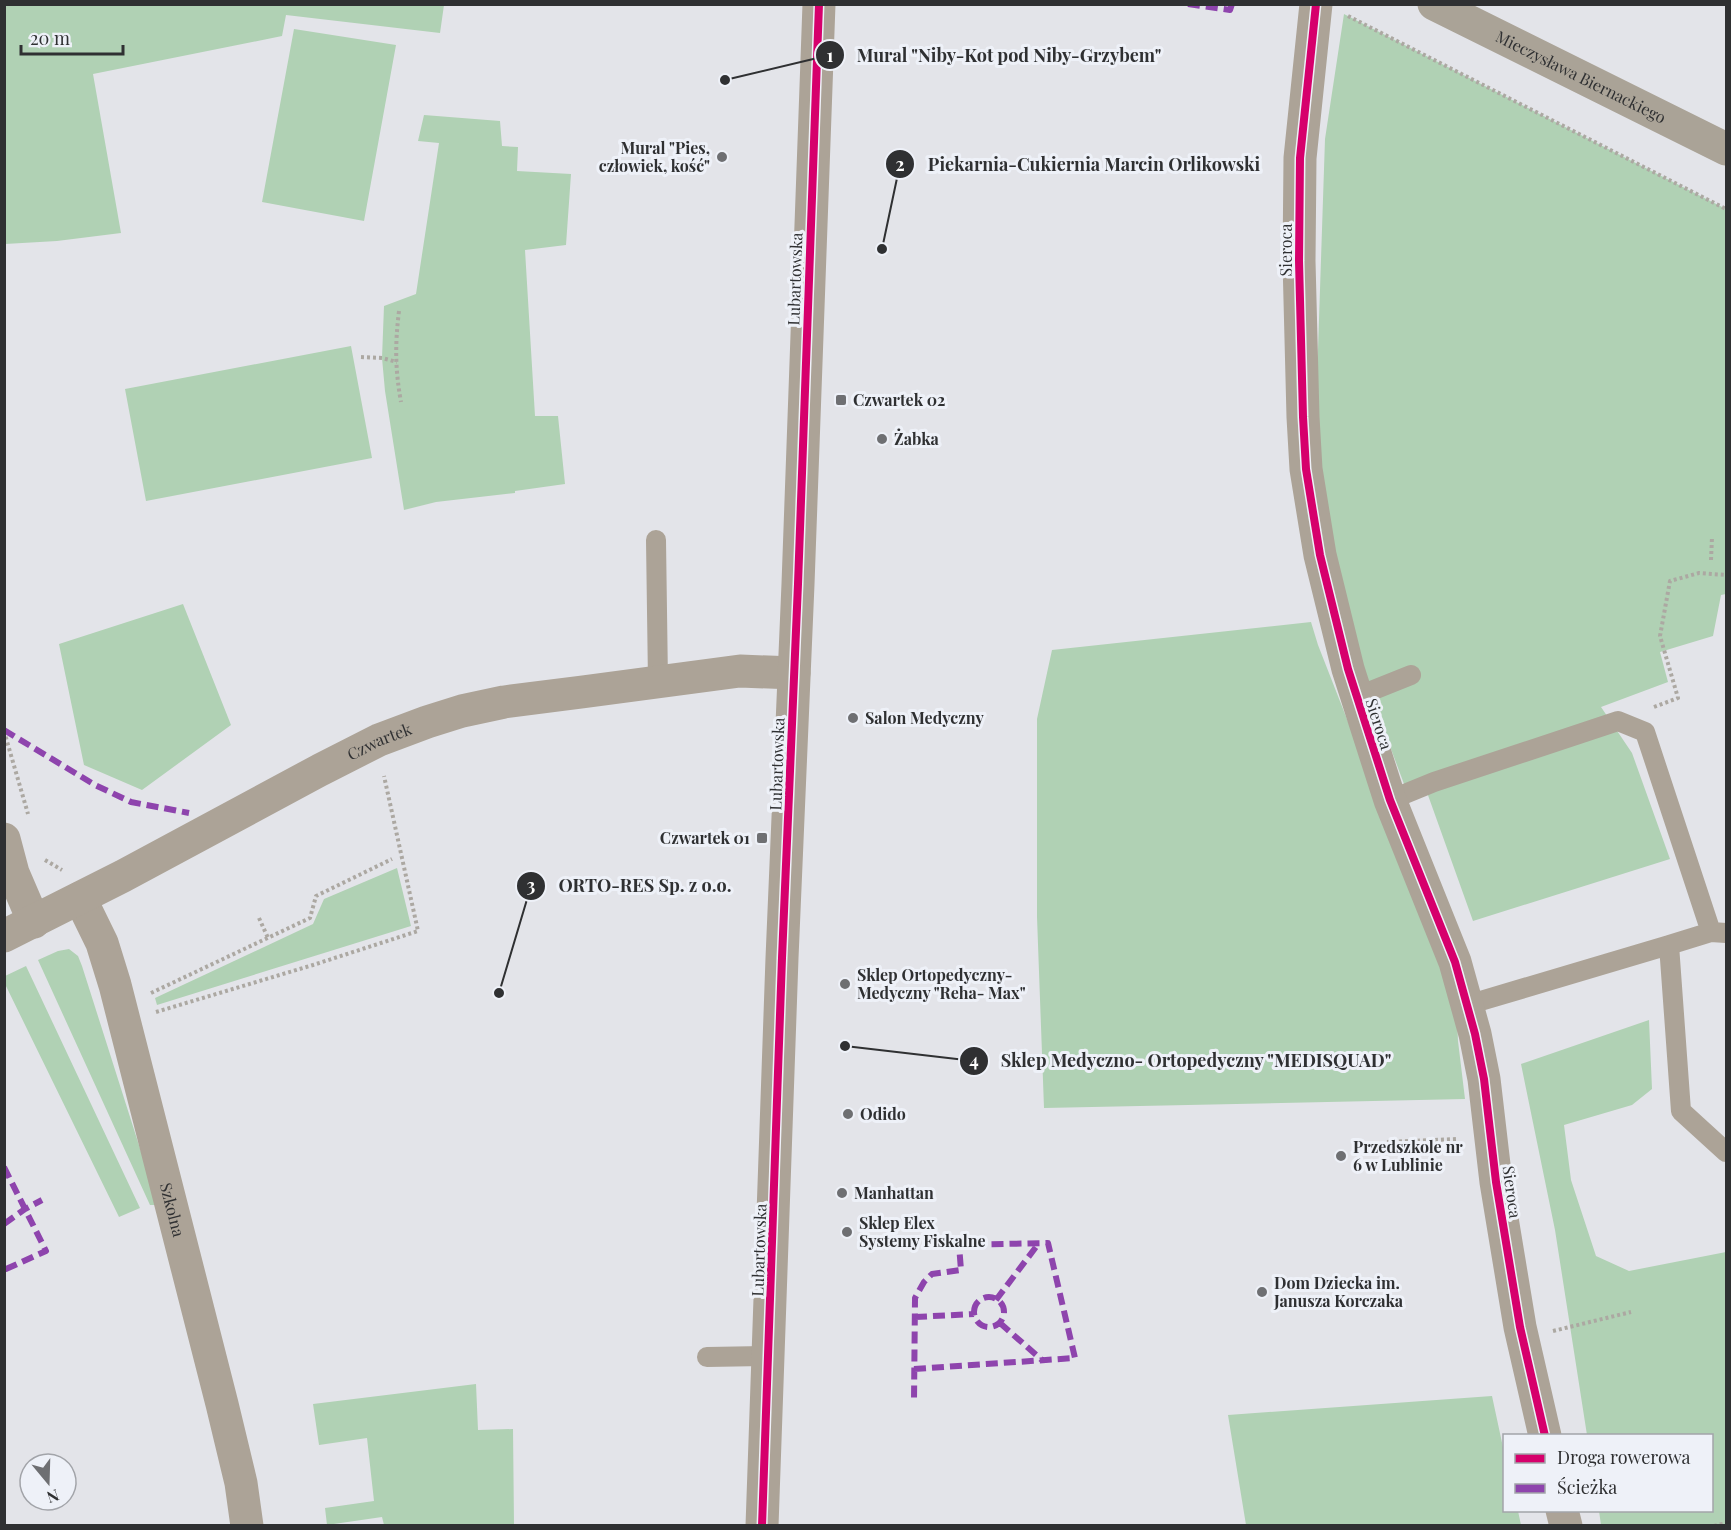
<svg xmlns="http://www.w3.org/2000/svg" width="1731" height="1530" font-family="'Playfair Display',serif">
	<rect width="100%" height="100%" fill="#e3e4e9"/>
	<!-- green -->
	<path fill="#b0d1b4" d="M5 4H444V5L440 33 286 15 282 36 93 74 121 233 57 241 5 244Z
		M1344 14 1726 209V594L1721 595 1713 636 1660 652 1668 682 1601 707 1632 753 1670 859 1473 921 1424 784 1407 792 1372 698 1331 555 1315 440 1325 139Z
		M294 29 396 45 364 221 262 202Z
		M424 115 500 121 502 146 518 147 517 171 571 174 566 245 525 250 535 416H558L565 484 515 491V493L436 502 404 510 385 391 382 358 384 306 416 294 439 143 418 141Z
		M351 346 372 458 146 501 125 389Z
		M183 604 231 725 142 790 84 765 59 644Z
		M1311 622 1318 645 1456 998 1458 1041 1465 1099 1044 1108 1037 917V719L1052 650Z
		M397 868 411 926 157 1005 155 998 313 924 324 899Z
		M69 949 78 956 82 966 158 1205H150L38 960 58 951Z
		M26 966 140 1208 119 1217 5 984V976Z
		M1649 1020 1652 1089 1632 1105 1564 1125 1571 1180 1596 1256 1629 1271 1726 1252V1525H1601L1599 1511 1712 1510V1436L1587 1435 1555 1230 1521 1064Z
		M476 1384 478 1430 513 1429 514 1525H384L382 1517 327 1525 325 1508 374 1501 367 1438 319 1445 313 1404Z
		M1492 1396 1504 1452V1510L1518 1511 1521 1525H1246L1228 1415Z"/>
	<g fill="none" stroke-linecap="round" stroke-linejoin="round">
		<!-- path -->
		<path stroke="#aca8a2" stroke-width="4" stroke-dasharray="3 3" stroke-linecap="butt" d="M1348 16 1726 209
			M399 311C395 344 395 369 401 402
			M361 357 382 358 397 362
			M1711 560 1712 537
			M1654 707 1678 698 1660 636 1670 581 1699 573 1726 575
			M4 731 28 814
			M45 860 62 870
			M259 918 268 938
			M151 993 310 918 316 896 392 859
			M156 1012 313 965 418 931 384 776
			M1387 1142 1457 1139
			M1553 1331 1631 1312
			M1714 1526 1726 1523"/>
		<!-- lane -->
		<path stroke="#aca397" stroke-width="20" d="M656 540 658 682
			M1356 697 1411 675
			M1390 800 1434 782 1618 721 1645 732 1711 932
			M1669 945 1711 932 1726 933
			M1467 1005 1669 945 1681 1111 1726 1152
			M707 1357 769 1356"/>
		<!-- street -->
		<g stroke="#aca397" stroke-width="33">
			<path d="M1316 4 1300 158 1299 261 1303 417 1306 469 1320 555 1348 669 1390 800 1455 962 1475 1034 1484 1079 1496 1182 1520 1327 1545 1436"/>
			<path d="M4 839 13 873 34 922"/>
			<path id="s1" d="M80 898 102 943 115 985 222 1404 241 1483 247 1526"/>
			<path id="s2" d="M4 936 123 876 320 770 379 740 427 722 462 711 504 702 582 692 740 671 794 673"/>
			<path d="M1562 1510 1566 1526"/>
			<path d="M762 1526 782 958 798 584 819 4"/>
		</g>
		<!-- secondary -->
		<path stroke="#aaa397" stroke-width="33" id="s3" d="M1434 4 1726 149"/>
		<!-- quiet -->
		<path stroke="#8e44ad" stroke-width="6" stroke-dasharray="12 6" stroke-linecap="butt" d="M1188 4 1230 10 1232 4
			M4 730 95 785 131 802 189 813
			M4 1167 46 1251 6 1269 4 1266
			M4 1224 25 1209 42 1200
			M974 1312a15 15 0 1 1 30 0a15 15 0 1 1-30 0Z
			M996 1300 1039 1243
			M915 1317 974 1314
			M1000 1323 1043 1361
			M914 1369 1075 1358 1048 1243 959 1245 961 1270 932 1274 924 1282 915 1298 914 1401"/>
		<!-- cycleway casing -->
		<g stroke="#eef1f8" stroke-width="11">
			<path id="cycleway" d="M1316 4 1300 158 1299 261 1303 417 1306 469 1320 555 1348 669 1390 800 1455 962 1475 1034 1484 1079 1496 1182 1520 1327 1545 1436
				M762 1526 782 958 798 584 819 4"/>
		</g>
		<!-- cycleway -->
		<use href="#cycleway" stroke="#d6006c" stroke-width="8"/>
	</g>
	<!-- markers -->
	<g fill="#6e6f72" stroke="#eef1f8" stroke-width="2">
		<circle cx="722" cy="157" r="6"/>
		<rect x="835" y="394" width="12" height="12" rx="3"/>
		<circle cx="882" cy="439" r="6"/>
		<circle cx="853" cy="718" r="6"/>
		<rect x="756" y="832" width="12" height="12" rx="3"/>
		<circle cx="845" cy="984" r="6"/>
		<circle cx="848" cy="1114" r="6"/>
		<circle cx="1341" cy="1156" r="6"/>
		<circle cx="842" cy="1193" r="6"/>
		<circle cx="847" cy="1232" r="6"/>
		<circle cx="1262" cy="1292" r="6"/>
	</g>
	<g text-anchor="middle" stroke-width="6" stroke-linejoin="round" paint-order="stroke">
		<!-- street labels -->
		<g font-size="16" fill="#2f3032" stroke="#eef1f8">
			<text dy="6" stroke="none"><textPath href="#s3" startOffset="164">Mieczysława Biernackiego</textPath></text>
			<text transform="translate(1286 250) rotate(-90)" y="6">Sieroca</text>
			<text transform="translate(795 279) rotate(-88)" y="6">Lubartowska</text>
			<text transform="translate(1379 724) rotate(72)" y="6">Sieroca</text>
			<text dy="6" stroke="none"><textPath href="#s2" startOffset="423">Czwartek</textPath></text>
			<text transform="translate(777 764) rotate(-88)" y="6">Lubartowska</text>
			<text transform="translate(1512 1192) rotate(82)" y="6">Sieroca</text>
			<text dy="6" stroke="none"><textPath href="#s1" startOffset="326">Szkolna</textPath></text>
			<text transform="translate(759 1250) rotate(-88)" y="6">Lubartowska</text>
		</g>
		<!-- poi labels -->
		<g font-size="16" font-weight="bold" fill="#2f3032" stroke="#eef1f8" text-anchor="start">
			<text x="710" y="154" text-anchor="end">Mural "Pies,<tspan x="710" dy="18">człowiek, kość"</tspan></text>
			<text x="853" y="406">Czwartek 02</text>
			<text x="894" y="445">Żabka</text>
			<text x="865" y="724">Salon Medyczny</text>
			<text x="750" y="844" text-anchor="end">Czwartek 01</text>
			<text x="857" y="981">Sklep Ortopedyczny-<tspan x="857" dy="18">Medyczny "Reha- Max"</tspan></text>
			<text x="860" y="1120">Odido</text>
			<text x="1353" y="1153">Przedszkole nr<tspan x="1353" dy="18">6 w Lublinie</tspan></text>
			<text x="854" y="1199">Manhattan</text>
			<text x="859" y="1229">Sklep Elex<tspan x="859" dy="18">Systemy Fiskalne</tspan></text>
			<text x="1274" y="1289">Dom Dziecka im.<tspan x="1274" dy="18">Janusza Korczaka</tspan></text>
		</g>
	</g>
	<!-- callouts -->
	<path fill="none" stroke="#2f3032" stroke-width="2" d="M725 80L830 55M882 249L900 164M499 993L531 886M845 1046L974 1061"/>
	<g fill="#2f3032" stroke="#eef1f8" stroke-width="2">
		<circle cx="725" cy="80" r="6"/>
		<circle cx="882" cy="249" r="6"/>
		<circle cx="499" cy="993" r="6"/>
		<circle cx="845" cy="1046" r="6"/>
		<circle cx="830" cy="55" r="15"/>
		<circle cx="900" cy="164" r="15"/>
		<circle cx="531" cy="886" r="15"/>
		<circle cx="974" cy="1061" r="15"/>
	</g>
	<g font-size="18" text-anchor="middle" font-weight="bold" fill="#fff">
		<text x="830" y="62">1</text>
		<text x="900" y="171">2</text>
		<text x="531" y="892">3</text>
		<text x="974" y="1067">4</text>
	</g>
	<g font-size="18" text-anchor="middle" font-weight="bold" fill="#2f3032" stroke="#eef1f8" stroke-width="6" stroke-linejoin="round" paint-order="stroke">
		<text x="1009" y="62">Mural "Niby-Kot pod Niby-Grzybem"</text>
		<text x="1094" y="171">Piekarnia-Cukiernia Marcin Orlikowski</text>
		<text x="645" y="892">ORTO-RES Sp. z o.o.</text>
		<text x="1196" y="1067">Sklep Medyczno- Ortopedyczny "MEDISQUAD"</text>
	</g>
	<!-- border -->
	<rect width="1731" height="1530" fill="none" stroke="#2f3032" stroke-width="12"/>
	<!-- legend -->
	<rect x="1503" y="1434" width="210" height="78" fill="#eef1f8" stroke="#a2a4a9" stroke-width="1.5"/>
	<rect x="1515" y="1454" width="30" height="9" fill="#d6006c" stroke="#a2a4a9" stroke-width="1.5"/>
	<text x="1557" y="1464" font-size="18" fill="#2f3032">Droga rowerowa</text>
	<rect x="1515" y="1484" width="30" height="9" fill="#8e44ad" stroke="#a2a4a9" stroke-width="1.5"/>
	<text x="1557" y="1494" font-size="18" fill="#2f3032">Ścieżka</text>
	<!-- north arrow -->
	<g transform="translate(48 1482) rotate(161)"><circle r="28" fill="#eef1f8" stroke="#a2a4a9" stroke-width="1.5"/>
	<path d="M0-4.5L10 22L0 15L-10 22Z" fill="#6e6f72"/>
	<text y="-9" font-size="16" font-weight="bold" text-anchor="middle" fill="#2f3032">N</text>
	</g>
	<!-- scale -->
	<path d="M21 45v9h102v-9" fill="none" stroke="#2f3032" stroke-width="3"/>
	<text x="30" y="45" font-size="18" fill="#2f3032" stroke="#eef1f8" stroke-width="4.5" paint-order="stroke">20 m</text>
</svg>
